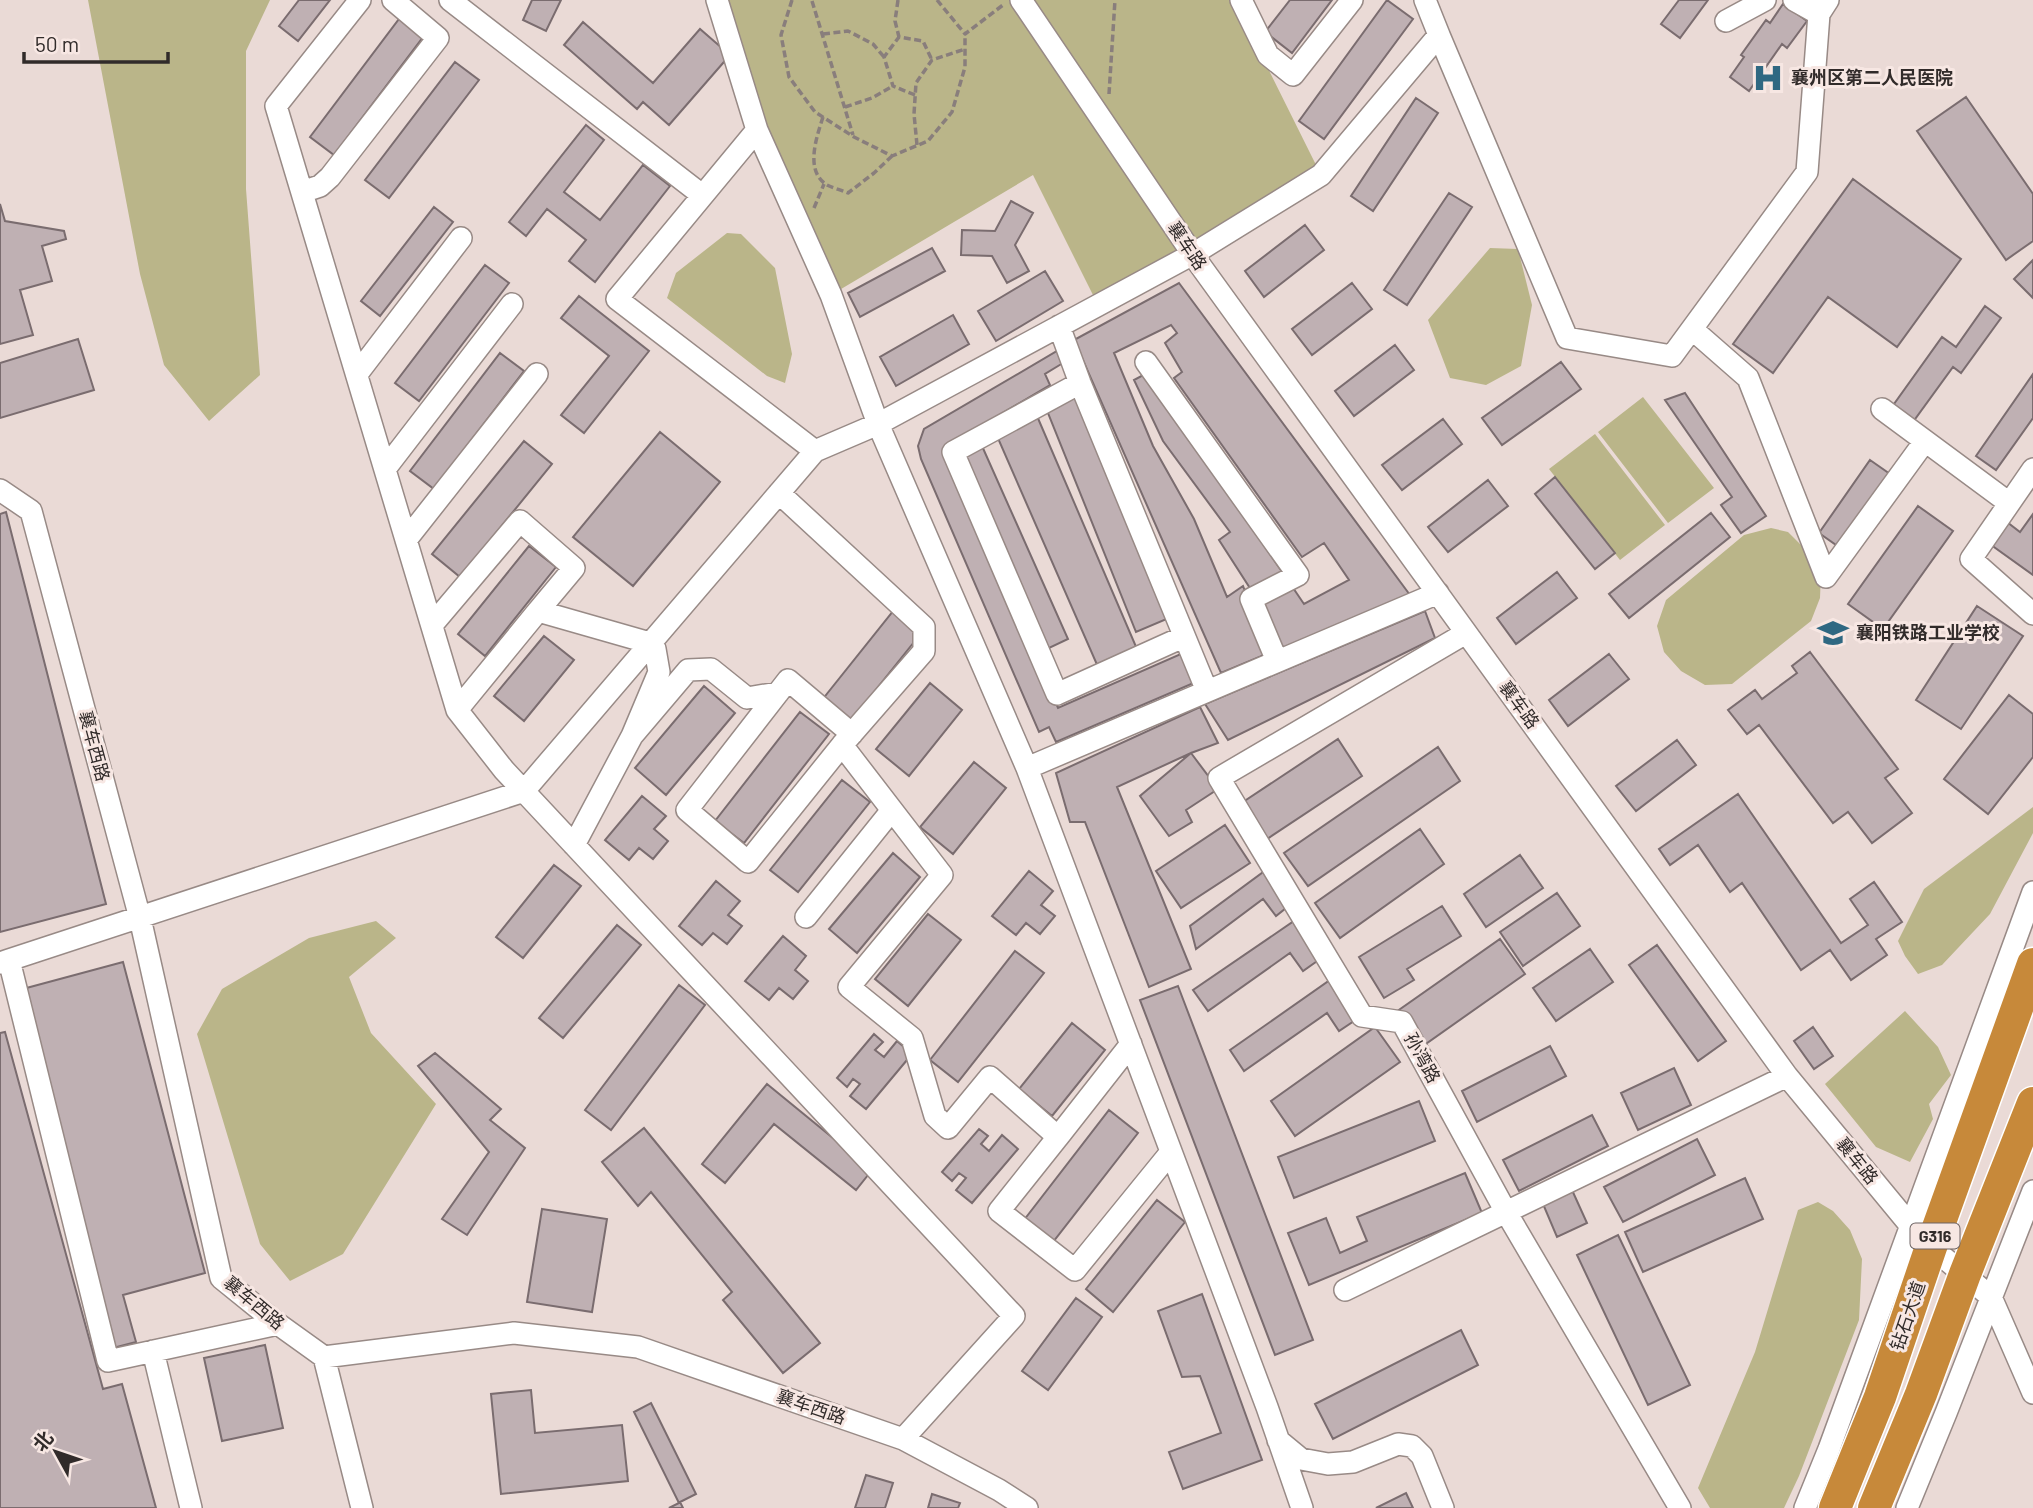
<svg xmlns="http://www.w3.org/2000/svg" width="2033" height="1508" font-family="Barlow,'Noto Sans SC',sans-serif">
	<rect width="100%" height="100%" fill="#eadad6"/>
	<!-- green -->
	<path fill="#bab589" d="M88 0H270L246 51V189L260 375 209 421 164 365 140 274Z
		M717 0H1234L1321 175 1098 305 1033 175 831 295Z
		M727 233 741 234 775 268 792 354 785 383 767 376 667 298 676 273Z
		M1490 248 1518 249 1532 305 1521 366 1486 385 1450 378 1428 320Z
		M1643 397 1714 488 1668 523 1598 432Z
		M1595 434 1665 525 1620 560 1549 469Z
		M1771 528 1788 532 1809 553 1821 572 1820 598 1811 621 1732 684 1705 685 1681 671 1664 652 1657 626 1666 600 1744 535Z
		M2033 807V833L1990 914 1942 965 1918 974 1905 956 1898 941 1924 889Z
		M376 921 396 938 349 977 371 1033 436 1104 343 1254 290 1281 260 1244 197 1034 222 989 309 938Z
		M1905 1011 1938 1047 1951 1075 1929 1104 1933 1119 1910 1162 1876 1147 1825 1084Z
		M1818 1202 1833 1211 1850 1230 1862 1259 1859 1320 1799 1476 1784 1508H1710L1698 1488 1755 1352 1798 1210Z"/>
	<!-- building -->
	<path fill="#bfb0b3" stroke="#7a6c6f" stroke-width="2" d="M299 0H330L298 41 279 26Z
		M532 0H561L546 31 523 20Z
		M1290 0H1332L1292 53 1265 32Z
		M1387 0 1413 19 1324 139 1299 121Z
		M1679 0H1708L1680 38 1661 24Z
		M1783 4 1807 21 1787 48 1782 44 1749 91 1730 77 1744 57 1741 55 1766 20 1770 23Z
		M399 19 423 37 334 155 310 137Z
		M583 22 653 83 700 29 730 55 669 125 643 102 637 109 564 45Z
		M455 62 479 80 389 198 365 180Z
		M1966 97 2033 194V241L2006 260 1917 131Z
		M1416 98 1438 113 1373 211 1351 196Z
		M586 125 604 140 564 192 600 220 643 165 670 186 595 282 569 261 586 240 547 209 526 236 509 222Z
		M1853 179 1961 259 1897 347 1828 297 1773 373 1733 344Z
		M1449 193 1472 207 1407 305 1384 290Z
		M1011 201 1033 213 1015 245 1029 271 1007 283 992 256 961 255 962 230 995 231Z
		M0 204 5 221 64 231 66 239 42 246 52 281 20 290 33 335 0 344Z
		M434 207 453 222 380 316 361 301Z
		M1305 225 1324 250 1264 297 1245 271Z
		M932 248 945 271 860 317 848 293Z
		M2033 260V298L2014 279Z
		M485 265 509 283 419 401 395 383Z
		M1045 271 1063 301 996 341 978 311Z
		M1179 283 1410 595 1275 652 1255 596 1219 540 1230 532 1163 441 1134 380 1147 373 1304 604 1349 580 1324 543 1302 557 1174 378 1182 372 1165 343 1177 333 1171 325 1114 353 1153 446 1194 519 1227 597 1243 586 1269 653 1221 673 1074 340Z
		M1352 283 1372 309 1312 355 1292 329Z
		M579 296 649 351 584 433 561 415 609 356 561 318Z
		M1985 306 2001 318 1961 373 1953 367 1910 426 1889 411 1942 337 1956 347Z
		M953 315 969 344 896 386 880 357Z
		M78 339 94 390 0 418V363Z
		M1395 345 1414 370 1354 416 1335 391Z
		M1057 351 1063 363 1045 374 1050 385 947 446 1058 708 1183 653 1196 682 1056 742 1049 727 1039 732 921 459 918 446 924 429Z
		M500 353 524 371 434 489 410 471Z
		M1561 362 1581 389 1502 445 1482 418Z
		M2033 374V418L1996 470 1976 456Z
		M1685 393 1766 516 1741 533 1721 505 1732 497 1665 400Z
		M1078 395 1169 618 1136 632 1046 408Z
		M1037 416 1137 649 1098 667 997 436Z
		M1443 419 1462 444 1402 490 1382 465Z
		M660 432 720 482 633 586 573 537Z
		M524 441 552 464 460 577 432 554Z
		M982 446 1068 639 1047 649 961 455Z
		M1870 460 1890 474 1839 547 1819 533Z
		M1555 477 1615 553 1595 569 1535 494Z
		M1488 480 1508 506 1448 552 1428 527Z
		M1918 506 1953 531 1883 629 1848 604Z
		M6 512 106 904 0 932V514Z
		M1711 513 1730 537 1629 618 1609 594Z
		M2033 514V575L1987 542 2003 519 2020 532Z
		M529 546 556 567 485 656 458 634Z
		M1557 572 1577 598 1516 644 1497 618Z
		M1977 606 2023 636 1961 729 1916 700Z
		M894 610 922 632 850 722 822 700Z
		M1425 611 1435 638 1228 740 1205 704Z
		M544 636 574 660 524 721 494 696Z
		M1810 652 1898 769 1885 778 1912 813 1872 843 1848 812 1833 823 1759 725 1747 734 1728 710 1755 690 1762 699 1797 673 1792 666Z
		M1609 654 1629 679 1568 726 1549 700Z
		M930 683 962 710 909 776 876 749Z
		M704 686 735 713 666 795 635 768Z
		M2009 695 2033 714V757L1988 814 1944 779Z
		M1200 707 1218 743 1191 753 1117 787 1191 969 1149 987 1085 822H1070L1056 773Z
		M800 712 829 734 744 843 715 821Z
		M1338 739 1362 776 1267 839 1243 802Z
		M1677 740 1696 765 1636 811 1616 786Z
		M1438 747 1460 781 1308 886 1284 853Z
		M1191 753 1218 789 1186 810 1192 822 1169 836 1140 796Z
		M974 762 1006 788 953 854 920 827Z
		M842 780 870 802 798 892 770 870Z
		M1738 794 1841 943 1868 925 1850 899 1874 882 1902 922 1876 939 1887 955 1851 980 1830 950 1801 970 1742 883 1730 892 1698 845 1670 865 1659 849Z
		M642 796 666 816 654 829 668 841 653 859 639 848 629 860 605 840Z
		M1225 825 1250 863 1181 908 1156 871Z
		M1420 829 1444 864 1340 938 1315 903Z
		M893 853 920 877 857 953 829 929Z
		M1520 855 1543 888 1486 927 1464 894Z
		M554 865 581 886 523 958 496 937Z
		M1266 870 1291 904 1276 916 1263 899 1196 949 1190 926Z
		M1029 871 1053 891 1041 905 1055 916 1040 934 1026 923 1016 935 992 916Z
		M716 881 740 901 728 915 742 926 727 944 713 933 702 945 679 926Z
		M1557 893 1580 926 1523 966 1500 932Z
		M1442 906 1461 936 1407 969 1414 980 1384 998 1359 957Z
		M928 914 961 940 908 1006 875 979Z
		M1294 921 1320 959 1303 971 1290 953 1208 1011 1193 990Z
		M617 925 641 945 563 1038 539 1018Z
		M783 936 806 956 795 970 808 981 793 999 779 988 769 1000 745 981Z
		M1500 939 1525 974 1420 1048 1396 1012Z
		M1657 945 1726 1041 1698 1061 1629 965Z
		M1590 949 1613 982 1556 1021 1533 988Z
		M1015 951 1044 973 958 1082 930 1060Z
		M123 962 205 1273 123 1295 136 1342 113 1348 19 990Z
		M1330 980 1357 1019 1339 1031 1327 1013 1244 1071 1230 1050Z
		M679 985 705 1005 611 1130 585 1110Z
		M1178 986 1313 1340 1275 1355 1140 1000Z
		M1072 1023 1105 1050 1052 1116 1019 1089Z
		M1375 1027 1400 1062 1295 1136 1271 1101Z
		M1813 1027 1833 1056 1814 1069 1794 1041Z
		M5 1032 103 1389 122 1384 156 1508H0V1033Z
		M874 1034 883 1042 875 1050 884 1057 897 1041 912 1054 866 1109 850 1096 860 1084 853 1079 847 1087 837 1078Z
		M1550 1046 1566 1076 1477 1122 1462 1091Z
		M435 1053 501 1109 490 1120 525 1148 467 1235 442 1219 489 1152 418 1066Z
		M1674 1068 1691 1105 1638 1130 1621 1093Z
		M767 1084 872 1170 856 1190 774 1124 725 1183 702 1164Z
		M1419 1101 1435 1141 1294 1198 1278 1157Z
		M1109 1110 1138 1133 1053 1242 1024 1220Z
		M1592 1115 1608 1146 1519 1191 1503 1160Z
		M644 1128 820 1343 783 1373 723 1300 732 1292 651 1192 638 1206 602 1162Z
		M979 1129 988 1136 981 1144 989 1151 1002 1135 1018 1149 972 1203 956 1190 966 1178 959 1173 952 1181 942 1172Z
		M1697 1139 1715 1175 1623 1222 1604 1187Z
		M1465 1173 1482 1213 1309 1285 1288 1233 1326 1218 1340 1253 1367 1241 1357 1217Z
		M1745 1178 1763 1219 1643 1272 1625 1232Z
		M1572 1190 1587 1223 1557 1237 1543 1204Z
		M1157 1200 1185 1222 1113 1312 1086 1289Z
		M542 1209 607 1219 592 1312 527 1302Z
		M1618 1235 1690 1385 1648 1405 1577 1255Z
		M1202 1294 1262 1460 1183 1489 1169 1452 1221 1433 1200 1376 1182 1377 1158 1311Z
		M1076 1298 1102 1317 1048 1390 1022 1371Z
		M1461 1330 1478 1365 1333 1439 1315 1404Z
		M265 1345 283 1428 222 1441 204 1358Z
		M531 1390 535 1433 622 1425 628 1481 501 1494 491 1394Z
		M651 1403 696 1494 680 1502 683 1508H669L679 1503 634 1412Z
		M866 1475 893 1483 885 1508H855Z
		M1406 1493 1413 1508H1376Z
		M932 1494 960 1503 958 1508H928Z"/>
	<g fill="none" stroke-linecap="round" stroke-linejoin="round">
		<!-- minor casing -->
		<g stroke="#988a86" stroke-width="24">
			<path id="minor" d="M360 0 276 106 457 710 504 770 1014 1316 903 1439
				M450 0 702 195
				M717 0 757 130 831 295 878 424 1027 768 1267 1407 1302 1508
				M1021 0 1200 265 1787 1076 1910 1225 1931 1247 1991 1297 2033 1393
				M1241 0 1268 55 1293 75 1352 0
				M1794 0 1819 14
				M1726 21 1765 0
				M1439 35 1567 338 1672 356 1807 172 1819 14 1828 0
				M757 130 617 299 815 451
				M302 192 320 186 330 177 438 38 393 0
				M1059 326 1080 383 1207 691
				M1692 329 1748 378 1826 577
				M1146 362 1298 575 1251 599 1277 661
				M357 374 461 238
				M1080 383 953 452 1057 694 1183 637
				M1882 409 2009 503
				M385 469 512 304
				M2033 469 1971 559 2033 614
				M0 490 31 511 140 918 221 1278 278 1324 324 1357 514 1333 638 1347 903 1439 999 1490 1027 1508
				M779 493 924 627V651L842 745 942 875 849 987 912 1038 935 1116 948 1128 990 1077 1058 1137 999 1211 1075 1270 1171 1152
				M406 540 537 374
				M1826 577 1925 441
				M432 625 520 521 574 568 538 611
				M1466 633 1219 778 1362 1016 1402 1022 1506 1212 1680 1508
				M457 710 538 611 650 643 655 649 659 672 632 736
				M842 745 748 862 687 810 788 680 852 734
				M1027 768 1438 593
				M574 845 632 736 688 670 711 669 747 698 778 693
				M806 917 892 810
				M9 960 524 791 815 451 878 424 1193 254 1321 175 1439 35 1425 0
				M0 963 9 960 108 1361 278 1324
				M1058 1137 1131 1044
				M1345 1290 1787 1076
				M153 1351 191 1508
				M324 1357 362 1508
				M1278 1440 1301 1459 1328 1464 1353 1462 1398 1444 1412 1446 1422 1456 1443 1508
				M1805 1508 1829 1449 2033 892
				M1907 1508 1946 1413 2033 1191"/>
		</g>
		<!-- highway casing -->
		<g stroke="#fff" stroke-width="35">
			<path id="highway" d="M1835 1508 1880 1397 1931 1247 2033 964
				M1874 1508 1921 1394 1965 1274 2033 1103"/>
		</g>
		<!-- path -->
		<path stroke="#897e7c" stroke-width="3.5" stroke-dasharray="7 3.5" stroke-linecap="butt" d="M792 0 781 35 789 77 815 112 854 137 892 156 928 141 952 112 965 67V34
			M898 0 895 21 899 37
			M937 0 965 34 1003 5
			M812 1 853 135
			M823 34 848 31 873 44 884 57
			M1109 94 1115 0
			M915 95 893 86 884 57 899 37 923 41 932 60
			M845 107 872 98 893 86
			M823 117C817 136 804 171 827 185 833 188 841 190 848 193L874 173 892 156
			M917 145 914 114 916 83 932 60 965 49
			M814 208 824 184"/>
		<!-- minor -->
		<use href="#minor" stroke="#fff" stroke-width="21"/>
		<!-- highway -->
		<use href="#highway" stroke="#c7893a" stroke-width="32"/>
	</g>
	<!-- icons -->
	<defs>
		<g id="hospital-bare" transform="scale(2.415)"><path d="M-5-5h3v3.5h4V-5h3V5h-3V1.5h-4V5h-3Z" fill="#2f6882" stroke="#f7e7e3" stroke-width="2.5" paint-order="stroke"/></g>
		<g id="university-bare" transform="scale(2.415)"><path d="M0-5L7-2L0 1L-7-2ZM-4 1L0 2.5L4 1V4Q0 6-4 4Z" fill="#2f6882" stroke="#f7e7e3" stroke-width="2.5" paint-order="stroke"/></g>
	</defs>
	<g fill-rule="evenodd">
		<use href="#hospital-bare" x="1768" y="78"/>
		<use href="#university-bare" x="1833" y="633"/>
	</g>
	<g text-anchor="middle" stroke-width="6" stroke-linejoin="round" paint-order="stroke">
		<!-- shield labels -->
		<rect fill="#f7e7e3" stroke="#6c6362" stroke-width="2" x="1910.5" y="1223.5" width="49" height="25" rx="5"/>
		<g font-size="16" font-weight="bold" fill="#312b2a">
			<text x="1935" y="1242">G316</text>
		</g>
		<!-- poi labels -->
		<g font-size="18" font-weight="bold" fill="#312b2a" stroke="#f7e7e3" text-anchor="start">
			<text x="1791" y="84">襄州区第二人民医院</text>
			<text x="1856" y="639">襄阳铁路工业学校</text>
		</g>
		<!-- street labels -->
		<g font-size="18" fill="#312b2a" stroke="#f7e7e3">
			<text transform="translate(1187 246) rotate(56)" y="6">襄车路</text>
			<text transform="translate(1519 705) rotate(54)" y="6">襄车路</text>
			<text transform="translate(94 746) rotate(75)" y="6">襄车西路</text>
			<text transform="translate(1422 1058) rotate(61)" y="6">孙湾路</text>
			<text transform="translate(1857 1161) rotate(51)" y="6">襄车路</text>
			<text transform="translate(254 1303) rotate(40)" y="6">襄车西路</text>
			<text transform="translate(1908 1316) rotate(-71)" y="6">钻石大道</text>
			<text transform="translate(811 1407) rotate(19)" y="6">襄车西路</text>
		</g>
	</g>
	<!-- north arrow -->
	<g transform="translate(56 1452) rotate(310)" stroke="#f7e7e3" stroke-width="5" paint-order="stroke">
	<path d="M0-5L12 26L0 18L-12 26Z" fill="#312b2a"/>
	<text y="-10" font-size="19" font-weight="bold" text-anchor="middle" fill="#312b2a">北</text>
	</g>
	<!-- scale -->
	<path d="M24 52v10h144v-10" fill="none" stroke="#312b2a" stroke-width="3.5"/>
	<text x="35" y="52" font-size="21" fill="#312b2a" stroke="#f7e7e3" stroke-width="5" paint-order="stroke">50 m</text>
</svg>
